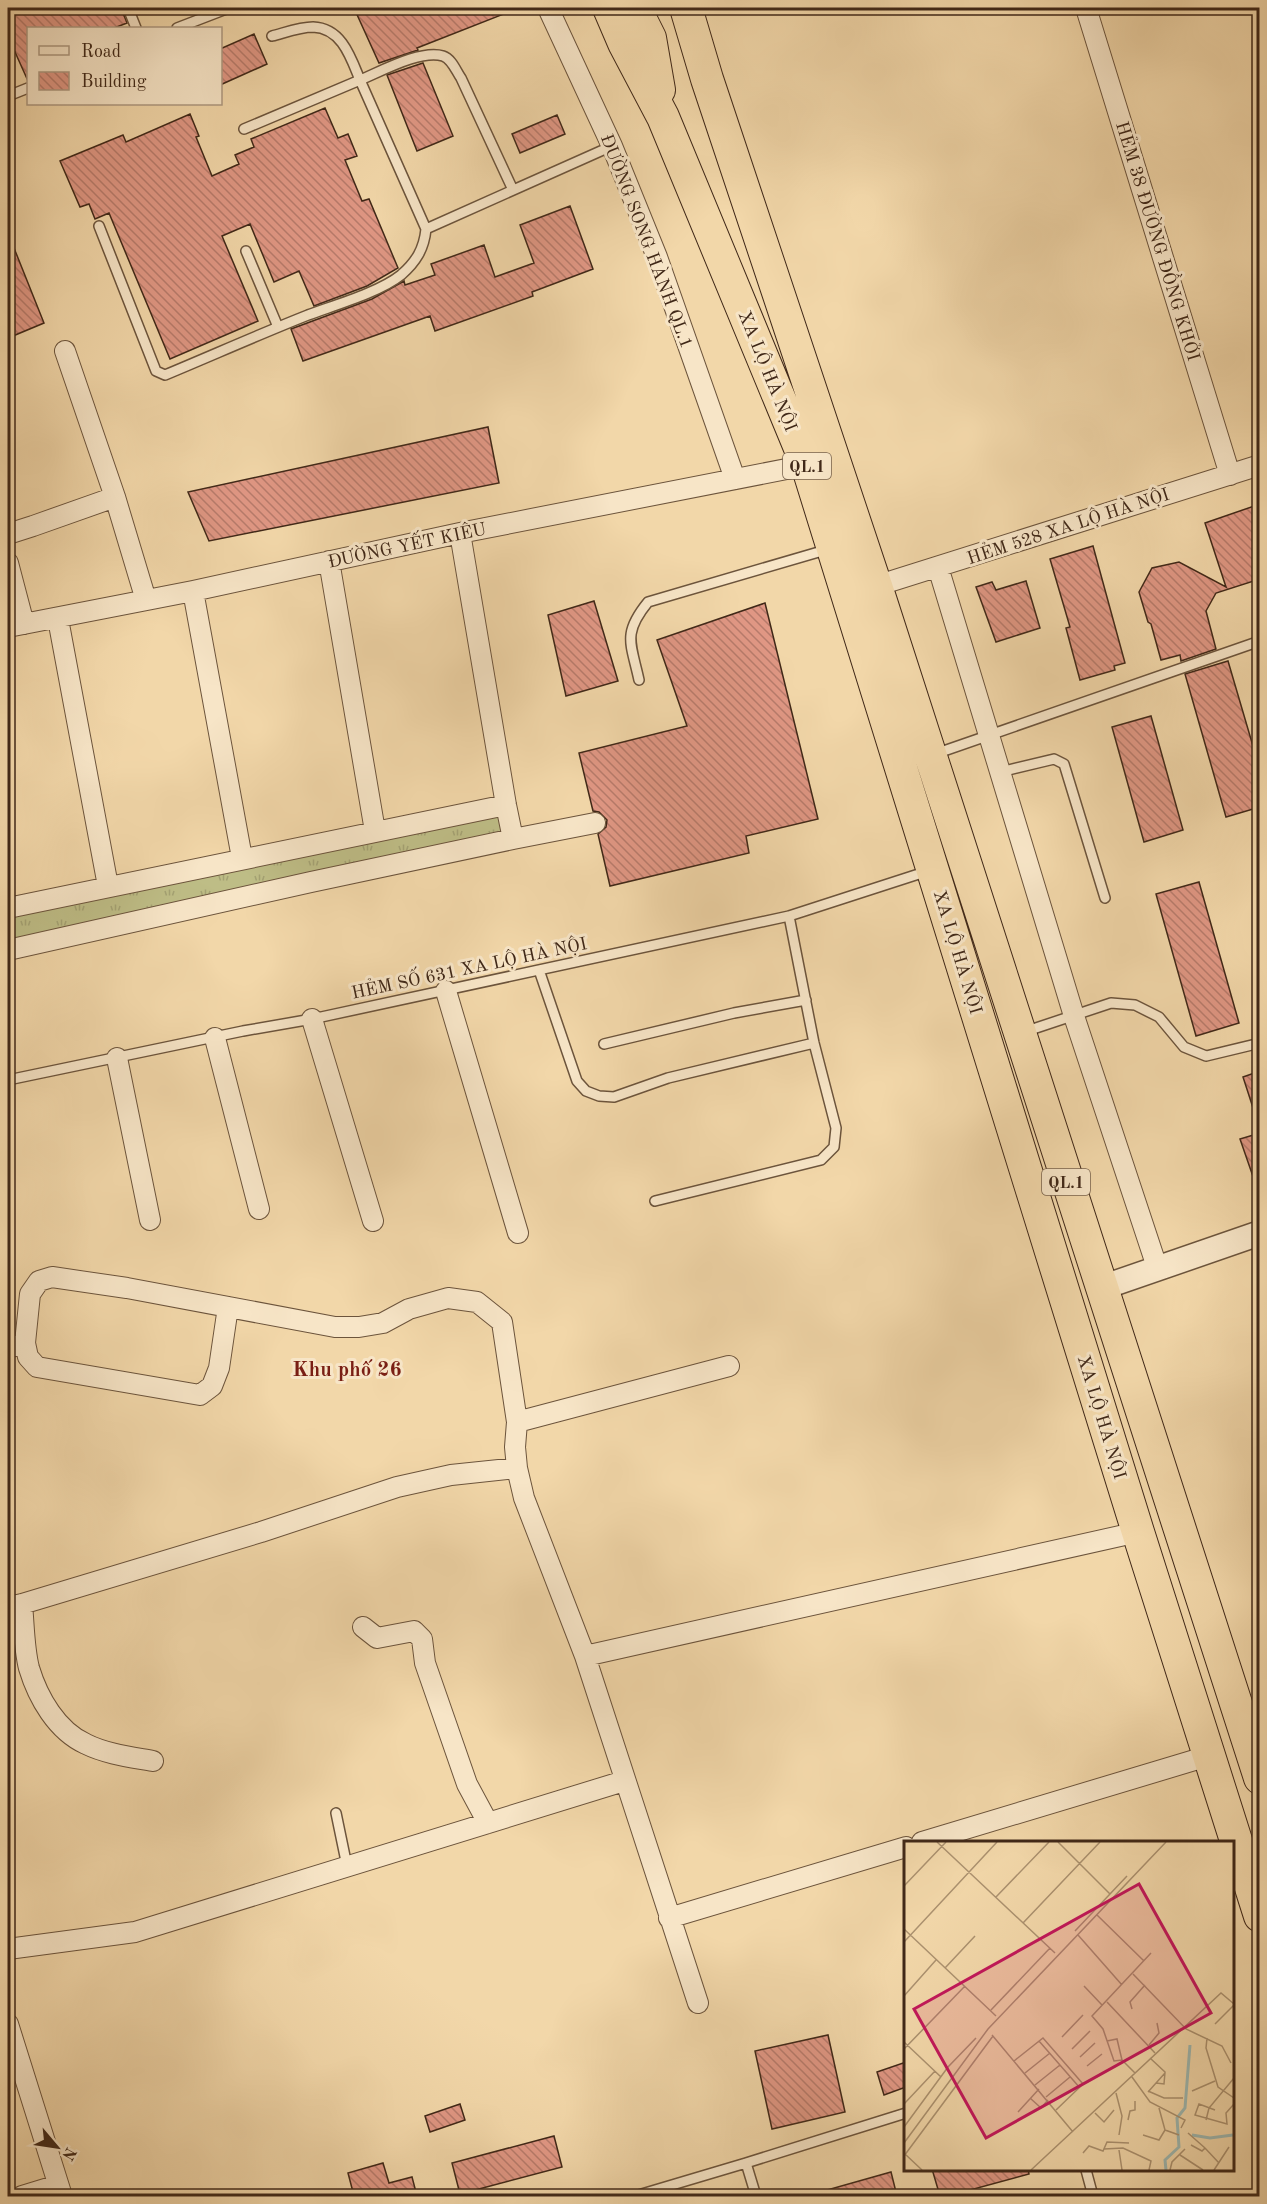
<svg xmlns="http://www.w3.org/2000/svg" width="1267" height="2204" font-family="'Old Standard TT',serif">
	<defs>
		<pattern id="grass-tufts" width="24" height="20" patternUnits="userSpaceOnUse" patternTransform="scale(1.5)"><rect width="24" height="20" fill="#bebd86"/><path d="M3 7l-1-3M5 7V3M7 7l1-3M15 17l-1-3M17 17v-4M19 17l1-3" fill="none" stroke="#a4a273"/></pattern>
		<pattern id="building-back-hatch" width="6" height="6" patternUnits="userSpaceOnUse" patternTransform="scale(1.5)"><rect width="6" height="6" fill="#e09784"/><path d="M-1 5l2 2M0 0l6 6M5-1l2 2" fill="none" stroke="#b77b6b"/></pattern>
	</defs>
	<rect width="100%" height="100%" fill="#f2d7a9"/>
	<filter id="stains"><feTurbulence type="fractalNoise" baseFrequency=".00333" numOctaves="4"/><feColorMatrix values="0 0 0 0 .2 0 0 0 0 .09 0 0 0 0 .02 0 0 0 .5 -.17"/></filter>
	<radialGradient id="worn" r=".72"><stop offset=".6" stop-color="#630" stop-opacity="0"/><stop offset="1" stop-color="#630" stop-opacity=".3"/></radialGradient>
	<!-- grass -->
	<path fill="url(#grass-tufts)" stroke="#7f724f" stroke-width="1.5" d="M501 813 505 834 8 944V915Z"/>
	<!-- building -->
	<path fill="url(#building-back-hatch)" stroke="#402818" stroke-width="1.5" d="M8 8H121L127 23 114 28H28V81L15 52 8 56V31L13 29 8 16Z
		M354 8H519L417 48 418 50 379 63Z
		M254 34 267 64 220 85V49Z
		M423 63 453 136 417 151 387 75Z
		M325 108 338 138 348 134 357 156 345 160 362 201 369 199 398 268 367 286 314 306 299 271 274 282 250 224 222 236 258 321 170 359 109 213 95 219 89 204 80 207 60 161 123 135 126 142 190 114 199 136 196 137 212 176 239 164 235 155 254 147 251 139Z
		M557 115 565 134 520 153 512 134Z
		M570 206 593 269 532 292 533 296 435 331 430 316 303 361 291 329 372 299 404 281 405 285 435 275 431 264 484 245 495 277 534 263 520 225Z
		M8 233 44 323 8 338Z
		M488 427 499 483 209 541 188 492Z
		M1260 504V579L1216 593 1206 611 1216 649 1181 661 1180 655 1161 660 1151 624 1148 622 1139 592 1152 568 1179 562 1226 587 1205 523Z
		M1093 546 1125 663 1114 666 1115 670 1080 680 1066 628 1070 627 1050 559Z
		M1026 581 1040 628 996 642 976 587 992 582 996 590Z
		M594 601 618 681 566 696 548 615Z
		M765 603 818 819 746 836 749 853 610 886 598 834 606 827 607 820 599 812 593 811 579 753 687 726 657 640Z
		M1228 661 1260 770V807L1226 817 1185 674Z
		M1151 716 1183 830 1144 842 1112 727Z
		M1199 882 1239 1023 1196 1036 1156 894Z
		M1260 1071V1116L1256 1117 1243 1077Z
		M1260 1133V1188H1257L1240 1139Z
		M828 2035 845 2112 772 2129 755 2051Z
		M906 2062V2087L884 2095 877 2072Z
		M460 2104 465 2120 430 2132 425 2116Z
		M554 2136 562 2167 460 2194 452 2163Z
		M383 2163 389 2183 412 2177 417 2196H354L348 2173Z
		M932 2169H1028L1029 2174 948 2196H940Z
		M891 2172 897 2196H821L820 2192Z"/>
	<g fill="none" stroke-linecap="round" stroke-linejoin="round">
		<!-- service casing -->
		<g stroke="#6c543c" stroke-width="12">
			<path id="service" d="M128 8 136 28
				M177 28 229 8
				M272 36C284 33 300 27 313 27 342 28 351 58 360 80 380 72 421 49 443 56 452 59 456 71 461 78L513 190
				M8 96 28 88
				M244 129 360 80 426 229 612 146
				M99 226 156 371 165 375C213 355 260 334 308 315 335 305 380 292 401 275 416 262 424 249 426 229
				M246 251 278 327
				M639 680C631 643 622 634 648 602L829 549
				M935 754 1260 641
				M1000 772 1054 759 1064 764 1105 898
				M539 970 577 1081 586 1091 599 1096 614 1097 668 1078 814 1043
				M1024 1032 1111 1003 1135 1005 1159 1017 1184 1047 1206 1056 1260 1043
				M604 1044 734 1013 806 1000
				M8 1080 243 1031 312 1019 789 916 928 871
				M655 1201 821 1160 834 1147 836 1128 814 1043 789 916
				M336 1813 347 1866
				M746 2163 906 2113
				M1086 2170 1093 2196
				M635 2196 746 2163 756 2196"/>
		</g>
		<!-- minor casing -->
		<g stroke="#6c543c" stroke-width="22">
			<path id="minor" d="M548 8 612 146 657 257 735 479
				M1086 8 1230 475
				M65 351 115 497 146 600
				M8 534 33 526 115 497
				M329 561 375 831
				M8 563 24 624
				M938 567 1074 1016 1157 1267
				M876 586 1260 465
				M193 591 242 858
				M58 619 108 886
				M8 627 193 591 460 533 807 465
				M513 839 595 823
				M8 908 506 805
				M8 950 311 882 513 839 506 805 460 533
				M446 991 518 1233
				M312 1019 373 1221
				M215 1038 259 1209
				M117 1058 150 1220
				M25 1343 28 1357 37 1367 200 1395 212 1386 219 1368 228 1307
				M8 1348 25 1343 30 1294 39 1281 52 1277 127 1288 335 1327H359L383 1323 409 1309 448 1298 477 1302 502 1322 517 1422 515 1447 517 1468 524 1498 585 1656 698 2003
				M517 1422 729 1366
				M22 1604C24 1625 24 1649 29 1668 38 1698 57 1731 86 1744 106 1754 131 1757 153 1761
				M8 1607 22 1604 261 1532 397 1487 451 1475 517 1468
				M363 1627 377 1638 414 1631 422 1639 425 1663 467 1784 488 1823
				M585 1656 1138 1532
				M922 1842 1208 1756
				M669 1918 906 1847
				M8 1949 135 1932 624 1781
				M8 2024 62 2196
				M22 2196 58 2185"/>
		</g>
		<!-- tertiary casing -->
		<g stroke="#6c543c" stroke-width="27">
			<path id="tertiary" d="M1101 1288 1260 1233"/>
		</g>
		<!-- trunk casing -->
		<g stroke="#402818" stroke-width="34">
			<path id="trunk" d="M609 8 624 43 663 117 807 465 1138 1532 1260 1916
				M635 8 650 38 659 90
				M686 8 707 79 876 586 1260 1778"/>
		</g>
		<!-- service -->
		<use href="#service" stroke="#f7e5c7" stroke-width="9"/>
		<!-- minor -->
		<use href="#minor" stroke="#f7e5c7" stroke-width="20"/>
		<!-- tertiary -->
		<use href="#tertiary" stroke="#f7e5c7" stroke-width="24"/>
		<!-- trunk -->
		<use href="#trunk" stroke="#f2d7a9" stroke-width="32"/>
	</g>
	<g text-anchor="middle" stroke-width="6" stroke-linejoin="round" paint-order="stroke">
		<!-- shield labels -->
		<g fill="#f7e5c7" stroke="#77614c" stroke-width="1.5">
			<rect x="783" y="453" width="48" height="26" rx="4.5"/>
			<rect x="1042" y="1169" width="48" height="26" rx="4.5"/>
		</g>
		<g font-size="16" font-weight="bold" fill="#402818">
			<text x="807" y="472">QL.1</text>
			<text x="1066" y="1188">QL.1</text>
		</g>
		<!-- street labels -->
		<g font-size="18" fill="#402818" stroke="#f7e5c7">
			<text transform="translate(647 241) rotate(69)" y="6">ĐƯỜNG SONG HÀNH QL.1</text>
			<text transform="translate(1158 241) rotate(73)" y="6">HẺM 38 ĐƯỜNG ĐỒNG KHỞI</text>
			<text transform="translate(768 371) rotate(68)" y="6">XA LỘ HÀ NỘI</text>
			<text transform="translate(1068 526) rotate(-18)" y="6">HẺM 528 XA LỘ HÀ NỘI</text>
			<text transform="translate(407 545) rotate(-12)" y="6">ĐƯỜNG YẾT KIÊU</text>
			<text transform="translate(958 952) rotate(73)" y="6">XA LỘ HÀ NỘI</text>
			<text transform="translate(469 968) rotate(-12)" y="6">HẺM SỐ 631 XA LỘ HÀ NỘI</text>
			<text transform="translate(1102 1417) rotate(73)" y="6">XA LỘ HÀ NỘI</text>
		</g>
		<!-- quarter labels -->
		<g font-size="21" font-weight="bold" fill="#7a1f14" stroke="#f7e5c7">
			<text x="347" y="1376">Khu phố 26</text>
		</g>
	</g>
	<!-- overview -->
	<g transform="translate(904 1841)">
		<rect width="330" height="330" fill="#f2d7a9"/>
		<path fill="none" stroke="#9db8b1" stroke-width="3" d="M288 294 306 297 329 294M262 329 261 319 275 306 273 277 281 267 286 204"/>
		<path fill="none" stroke="#ab916f" stroke-width="1.5" d="M33 1 151 112M154 1 206 53M0 45 42 1M92 56 145 1M193 74 240 120M119 82 196 1M0 88 92 175M171 90 223 35M174 94 218 144M0 101 93 1M41 127 71 95M229 133 282 188 318 205 327 222M180 145 198 164M0 155 32 119M203 161 251 212M228 168 226 161 241 144M87 169 146 107M311 183 330 164M88 194 169 291M158 196 179 174M303 197 302 207 314 246 330 257M135 200 176 247M203 200 213 198 218 219M0 201 37 236M245 204 255 192 253 182M0 208 61 145M168 208 186 190M176 216 191 202M246 217 261 231 260 243 252 242M110 220 139 197 179 243 152 269M183 225 198 213M121 232 146 212M231 232 218 219 210 220 199 188 188 175 247 112M228 236 246 261 281 279 277 287M131 244 156 224M244 250 260 257H279M288 250 311 240M244 251 261 232M212 252 218 275 215 294M142 256 166 236M126 257 137 267 144 259M0 263 31 230M255 267 261 289M311 269 295 263 291 274 323 283 322 272 330 263M114 271 135 248M191 272 200 281 210 269M224 279 226 270 231 269V260M302 279 305 267 330 237M0 286 44 226 72 197M284 292 301 307M239 294 255 299 261 289 275 294M0 302 84 188 262 1M287 304 298 310 301 307 315 322M200 308 219 307 247 320 245 329M215 309 218 329M179 312 185 305 199 310 203 301 225 302M1 313 18 329M276 314 299 329M0 315 89 195M127 329 317 152 330 163M266 329 268 321 281 308M310 329 325 306"/>
		<path fill="#c2185b" fill-opacity="0.15" stroke="#c2185b" stroke-width="3" d="M235 43 307 172 82 297 10 168Z"/>
		<rect width="330" height="330" fill="none" stroke="#402818" stroke-width="3"/>
	</g>
	<!-- margin -->
	<rect width="1267" height="2204" fill="none" stroke="#f2d7a9" stroke-width="30"/>
	<rect x="9" y="9" width="1249" height="2186" fill="none" stroke="#402818" stroke-width="3"/>
	<rect x="15" y="15" width="1237" height="2174" fill="none" stroke="#402818" stroke-width="1.5"/>
	<!-- legend -->
	<rect x="27" y="27" width="195" height="78" fill="#f7e5c7" stroke="#ae9981" stroke-width="1.5"/>
	<rect x="39" y="46" width="30" height="9" fill="#f7e5c7" stroke="#ae9981" stroke-width="1.5"/>
	<text x="81" y="57" font-size="18" fill="#402818">Road</text>
	<rect x="39" y="72" width="30" height="18" fill="url(#building-back-hatch)" stroke="#ae9981" stroke-width="1.5"/>
	<text x="81" y="87" font-size="18" fill="#402818">Building</text>
	<!-- north arrow -->
	<g transform="translate(57 2147) rotate(119)" stroke="#f7e5c7" stroke-width="4.5" paint-order="stroke">
	<path d="M0-4.5L10 22L0 15L-10 22Z" fill="#402818"/>
	<text y="-9" font-size="16" font-weight="bold" text-anchor="middle" fill="#402818">N</text>
	</g>
	<rect width="100%" height="100%" filter="url(#stains)"/>
	<rect width="100%" height="100%" fill="url(#worn)"/>
</svg>
